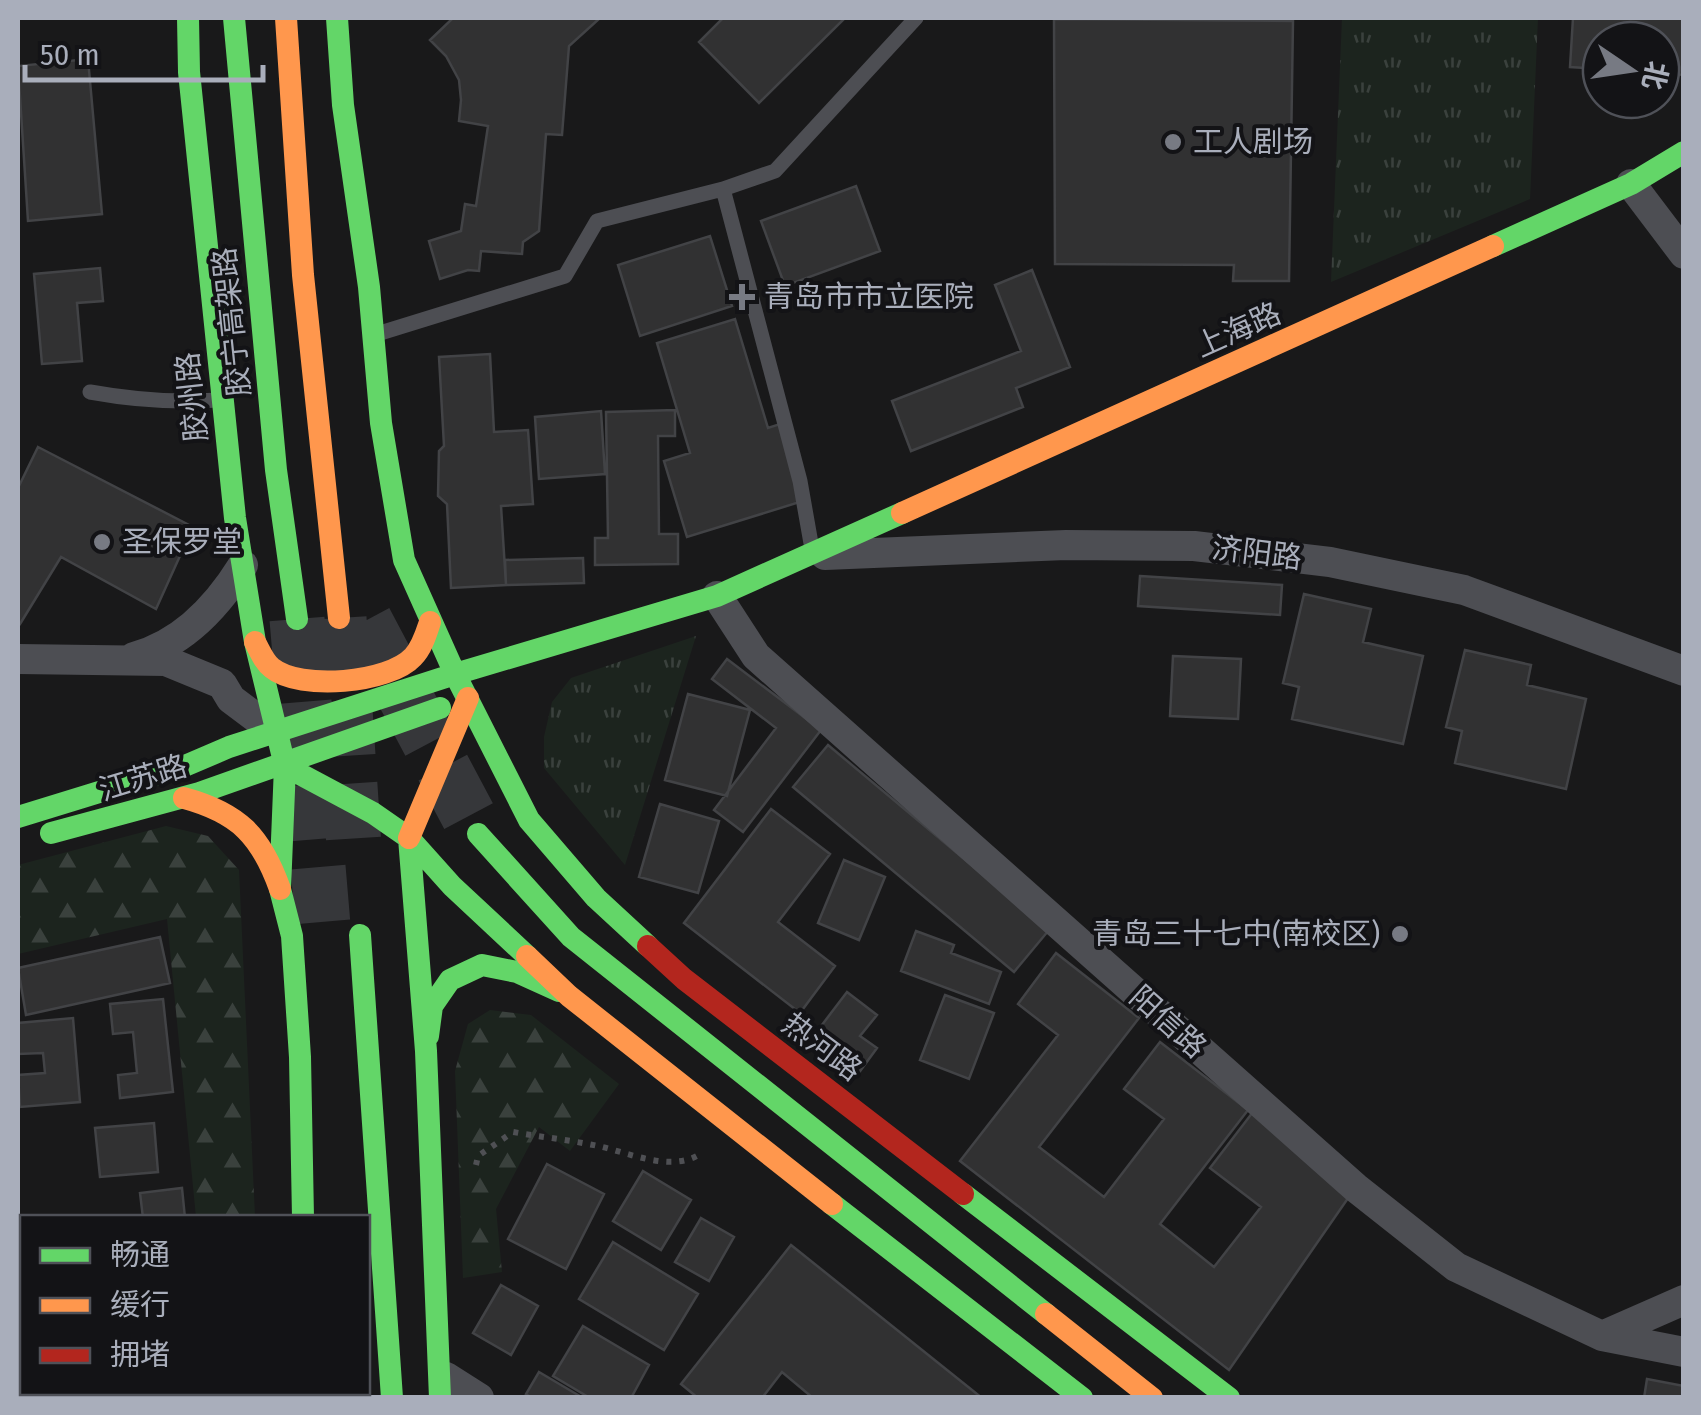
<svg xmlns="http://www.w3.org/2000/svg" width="1701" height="1415" font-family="'Fira Sans Condensed','Noto Sans SC',sans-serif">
	<defs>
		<pattern id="forest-firs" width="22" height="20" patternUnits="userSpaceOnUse" patternTransform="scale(2.5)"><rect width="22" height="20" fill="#1c241e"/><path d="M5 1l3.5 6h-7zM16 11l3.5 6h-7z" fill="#3a413d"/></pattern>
		<pattern id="park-tufts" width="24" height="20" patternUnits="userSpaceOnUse" patternTransform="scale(2.5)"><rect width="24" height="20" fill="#1c241e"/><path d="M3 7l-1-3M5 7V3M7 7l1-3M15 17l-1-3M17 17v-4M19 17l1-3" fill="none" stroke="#3a413d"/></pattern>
	</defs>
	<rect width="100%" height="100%" fill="#19191a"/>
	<!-- forest -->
	<path fill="url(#forest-firs)" d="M166 826 208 836 239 870 255 1217H196L167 919 18 954V865Z
		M490 1010 531 1015 619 1084 570 1151 539 1127 496 1209 502 1272 463 1278 455 1071 468 1024Z"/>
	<!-- park -->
	<path fill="url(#park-tufts)" d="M1342 18H1538L1530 199 1331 282Z
		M696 636 625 865 544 768V737L552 702 571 678Z"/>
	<!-- building -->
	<path fill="#313132" stroke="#424346" stroke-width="2.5" d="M453 18H600L569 46 562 135 546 134 539 231 523 242 522 254 481 251 479 271 468 270 440 279 429 241 461 231 465 204 476 206 488 126 459 121 461 100 459 80 446 56 430 40Z
		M723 18H845L759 103 699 42Z
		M1573 18H1684V75L1661 73V40H1601V69L1570 67Z
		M1054 19 1293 21 1289 281H1233L1234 265 1055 264Z
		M88 59 102 214 28 221 18 66Z
		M856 186 880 251 785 286 761 221Z
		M710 236 732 306 640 336 618 265Z
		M100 268 103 301 77 303 82 361 42 364 34 274Z
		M1032 270 1070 367 1016 388 1023 407 911 451 892 401 1021 351 995 285Z
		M735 319 768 428 780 424 803 501 687 537 664 461 690 453 657 343Z
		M490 354 494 432 528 430 533 504 501 506 506 585 451 588 447 504 438 496 439 451 444 446 439 357Z
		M675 410V436H658L659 534H678V564L595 565V538H608L606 412Z
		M601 411 605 474 539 479 535 417Z
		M38 447 193 527 156 609 61 557 20 624 18 623V488Z
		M583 558 584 583 506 585 505 560Z
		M1140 576 1282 585 1280 615 1138 606Z
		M1304 594 1371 609 1363 642 1423 656 1403 744 1292 719 1299 687 1283 683Z
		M1465 650 1531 665 1527 685 1586 699 1566 789 1455 763 1462 731 1446 727Z
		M1173 656 1241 659 1238 719 1170 716Z
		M727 659 821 730 743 832 714 810 776 728 712 679Z
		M688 694 750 710 727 796 665 780Z
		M828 745 1049 930 1014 972 793 787Z
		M660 804 719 821 698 893 639 877Z
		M771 809 830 854 778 922 835 966 800 1013 684 923Z
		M844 860 885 877 859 940 818 923Z
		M916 931 954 945 951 953 1001 972 989 1004 901 971Z
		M160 937 170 983 26 1015 18 968Z
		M1056 953 1139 1018 1039 1147 1104 1197 1164 1119 1124 1089 1160 1042 1248 1110 1160 1224 1214 1267 1261 1207 1210 1168 1256 1108 1353 1191 1229 1370 960 1161 1058 1035 1018 1004Z
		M847 992 877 1015 860 1036 877 1048 858 1074 812 1038Z
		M945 995 994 1013 969 1079 920 1060Z
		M163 999 173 1092 120 1098 118 1075 137 1073 133 1032 113 1034 110 1004Z
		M73 1018 80 1102 20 1107 18 1075 45 1073 43 1053 18 1054V1023Z
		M154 1123 158 1172 100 1177 95 1128Z
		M547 1164 604 1194 566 1269 508 1239Z
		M643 1171 691 1200 661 1250 613 1221Z
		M182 1188 185 1218H143L140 1193Z
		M701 1218 734 1237 709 1281 675 1262Z
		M613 1242 698 1294 664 1350 579 1299Z
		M791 1245 982 1398H813L782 1372 762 1398H698L681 1384Z
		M501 1285 538 1306 511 1355 473 1333Z
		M583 1326 649 1365 631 1398H590L553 1376Z
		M539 1372 583 1398H532L526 1394Z
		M1647 1379 1684 1386V1398H1644Z"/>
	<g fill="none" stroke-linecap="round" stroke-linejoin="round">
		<!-- highway-tunnel -->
		<path stroke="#36373a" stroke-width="55" stroke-dasharray="55 28" stroke-linecap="butt" d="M339 618 354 847
			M297 619 324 937
			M365 621 478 834"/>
		<!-- path -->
		<path stroke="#4f5054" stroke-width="6" stroke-dasharray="5 8" stroke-linecap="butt" d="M476 1165 478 1156 513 1132C541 1137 570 1140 598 1146 630 1153 674 1174 703 1152"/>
		<!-- lane -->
		<path stroke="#4d4e53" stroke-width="15" d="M723 189 775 171 916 18
			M377 334 565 276 597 221 723 189 800 481 812 549
			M90 392C134 400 174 403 218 400"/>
		<!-- street -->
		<path stroke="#4d4e53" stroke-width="30" d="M1631 184 1684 254
			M825 555 1066 545 1194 546 1330 562 1464 590 1684 671
			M717 596 756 656 1356 1188 1456 1267 1602 1336 1684 1352
			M134 657C183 644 217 607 243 565
			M18 659 166 661 222 684 231 699 275 732
			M18 1280 22 1281
			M1602 1336 1684 1300
			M446 1377 479 1398
			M205 1392 210 1398"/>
		<!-- fast -->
		<path stroke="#63d668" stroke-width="22" d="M188 18 189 72 235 518 255 642 285 766 373 813 409 838 452 886 527 956
			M234 18 276 470 297 619
			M337 18 343 105 369 287 381 423 404 560 455 674 529 820 596 898 648 946
			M1493 246 1631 184 1684 152
			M285 766 280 889 292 936 300 1057 303 1218
			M18 817 187 765 229 747 455 674 717 596 902 513
			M51 833 199 793 440 708
			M478 834 571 937 1046 1314
			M409 838 426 1051 440 1398
			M360 935 392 1398
			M428 1036 432 1006 450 980 482 965 517 972 559 991
			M963 1194 1229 1398
			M832 1204 1082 1398
			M350 1392V1398"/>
		<!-- slow -->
		<path stroke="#ff974d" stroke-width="22" d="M286 18 303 275 339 618
			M902 513 1493 246
			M255 642C260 651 264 662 272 668 300 691 389 683 413 657 422 648 426 634 430 622
			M184 798C239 813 261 836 280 889
			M409 838 468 698
			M527 956 569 996 832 1204
			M1046 1314 1152 1398
			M306 1392V1398"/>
		<!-- jam -->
		<path stroke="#b3261e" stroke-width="22" d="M648 946 684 979 963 1194"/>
	</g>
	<!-- markers -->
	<g fill="#777a83" stroke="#131316" stroke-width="4">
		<circle cx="1173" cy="142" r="10"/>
		<path d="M737 282h10v10h10v10h-10v10h-10v-10h-10v-10h10z"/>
		<circle cx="102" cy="542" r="10"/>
		<circle cx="1400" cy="934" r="10"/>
	</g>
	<g text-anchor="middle" stroke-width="8" stroke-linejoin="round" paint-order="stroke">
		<!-- poi labels -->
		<g font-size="30" fill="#a9aebb" stroke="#131316" text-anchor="start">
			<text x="1193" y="152">工人剧场</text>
			<text x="764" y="307">青岛市市立医院</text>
			<text x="122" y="552">圣保罗堂</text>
			<text x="1380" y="944" text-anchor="end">青岛三十七中(南校区)</text>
		</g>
		<!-- street labels -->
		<g font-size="30" fill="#a9aebb" stroke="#131316">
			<text transform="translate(232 322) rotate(-96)" y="10">胶宁高架路</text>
			<text transform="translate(1238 330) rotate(-24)" y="10">上海路</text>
			<text transform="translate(192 397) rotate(-96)" y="10">胶州路</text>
			<text transform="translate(1257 553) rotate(7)" y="10">济阳路</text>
			<text transform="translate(143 778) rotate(-17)" y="10">江苏路</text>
			<text transform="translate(1168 1022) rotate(42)" y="10">阳信路</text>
			<text transform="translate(822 1047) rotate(37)" y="10">热河路</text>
		</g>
	</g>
	<!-- border -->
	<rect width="1701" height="1415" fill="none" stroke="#a9aebb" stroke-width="40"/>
	<!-- legend -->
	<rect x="20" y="1215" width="350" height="180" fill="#131316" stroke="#4f5158" stroke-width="2.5"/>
	<rect x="40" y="1248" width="50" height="15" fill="#63d668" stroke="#4f5158" stroke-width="2.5"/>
	<text x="110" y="1265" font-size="30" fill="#a9aebb">畅通</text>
	<rect x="40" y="1298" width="50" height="15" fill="#ff974d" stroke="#4f5158" stroke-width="2.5"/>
	<text x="110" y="1315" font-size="30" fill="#a9aebb">缓行</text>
	<rect x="40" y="1348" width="50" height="15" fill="#b3261e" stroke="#4f5158" stroke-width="2.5"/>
	<text x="110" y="1365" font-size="30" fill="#a9aebb">拥堵</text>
	<!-- north arrow -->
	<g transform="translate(1631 70) rotate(103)"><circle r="48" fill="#131316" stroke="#4f5158" stroke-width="2.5"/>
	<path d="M0-8L18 38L0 25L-18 38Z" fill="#777a83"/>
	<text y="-15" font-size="28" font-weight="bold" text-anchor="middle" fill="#a9aebb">北</text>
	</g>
	<!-- scale -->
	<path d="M25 65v15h238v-15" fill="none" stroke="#a9aebb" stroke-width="5"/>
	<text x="40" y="65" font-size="30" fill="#a9aebb" stroke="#131316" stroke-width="8" paint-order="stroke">50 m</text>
</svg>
